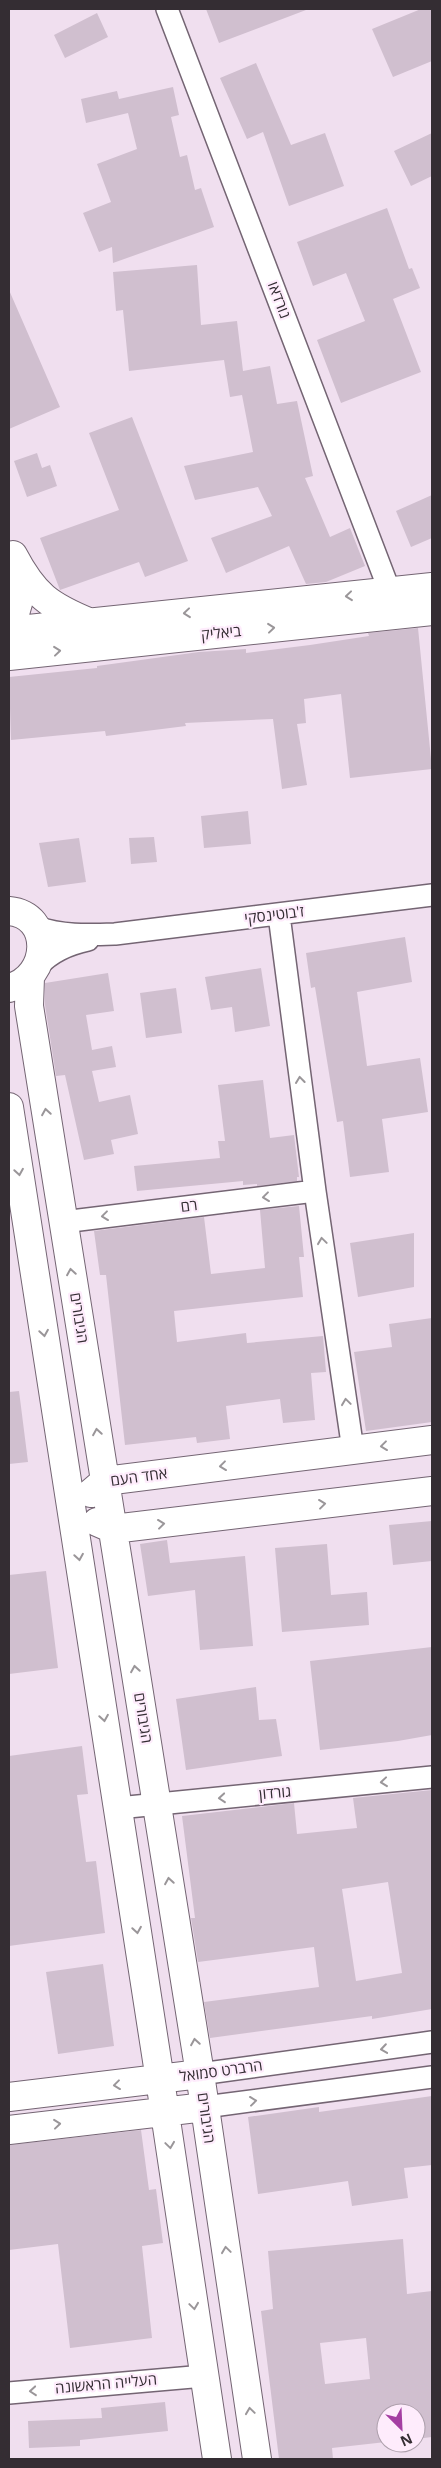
<svg xmlns="http://www.w3.org/2000/svg" width="441" height="2468" font-family="'Open Sans',Heebo,sans-serif">
	<rect width="100%" height="100%" fill="#f0dfef"/>
	<!-- building -->
	<path fill="#d0bfcf" fill-rule="evenodd" d="M206 9H306V10L219 43Z
		M421 9H432V61L393 77 372 29Z
		M97 13 108 37 65 58 54 35Z
		M256 63 291 145 325 133 344 186 289 206 263 132 247 139 220 78Z
		M173 87 179 115 171 117 180 157 187 155 195 190 201 188 214 227 113 263 112 247 99 252 83 213 111 202 97 164 137 149 128 113 86 123 81 99 117 91 119 99Z
		M432 133V176L411 186 394 151Z
		M387 208 409 269 412 268 420 288 393 299 421 372 341 403 317 340 365 321 346 273 313 286 297 242Z
		M197 265 201 325 237 321 243 371 270 366 277 404 297 401 313 476 305 478 330 537 350 528 365 566 326 582 306 584 289 546 226 573 211 538 272 516 258 487 195 500 184 466 253 452 242 395 230 397 224 360 129 371 123 310 116 311 113 272Z
		M9 290 60 407 9 429Z
		M132 417 188 561 145 577 139 562 60 590 40 538 119 510 89 433Z
		M37 453 42 468 50 465 57 486 27 497 14 461Z
		M432 495V538L411 547 396 511Z
		M418 628 432 769 350 778 341 694 304 699 306 723 297 724 307 785 282 789 273 719 185 723 186 726 106 736 105 731 11 740 9 677 97 668V666L199 652 246 649V653L310 645 369 636 368 633Z
		M248 811 251 844 204 848 201 816Z
		M154 837 157 862 131 864 129 838Z
		M79 838 86 882 48 887 39 843Z
		M405 937 412 982 357 992 367 1066 420 1058 428 1112 382 1119 389 1172 350 1177 343 1121 337 1122 315 987 311 988 306 953Z
		M261 968 270 1026 235 1032 232 1007 211 1010 205 977Z
		M108 973 114 1011 86 1015 92 1050 112 1046 116 1067 92 1071 99 1102 130 1095 138 1134 111 1140 114 1154 84 1160 65 1075 56 1076 45 1005V983Z
		M176 988 182 1033 146 1038 140 993Z
		M263 1080 270 1138 294 1135 299 1177H297V1181L257 1186V1184L243 1185V1181L137 1191 134 1166 220 1158 218 1141H225L218 1085Z
		M299 1206 304 1257H299L303 1297 174 1311 177 1342 246 1333 247 1343 323 1336 326 1372 311 1373 315 1420 283 1423 280 1399 226 1406 230 1439 197 1443 196 1437 125 1445 106 1275H100L94 1231 204 1217 211 1274 265 1268 260 1210Z
		M414 1233V1287L358 1297 350 1243Z
		M432 1318V1422L366 1431 354 1352 392 1347 389 1324Z
		M19 1391 28 1462 9 1464V1392Z
		M432 1521V1561L393 1565 389 1525Z
		M167 1540 170 1563 245 1556 253 1646 200 1650 195 1590 148 1596 140 1544Z
		M327 1544 331 1595 367 1592 369 1625 282 1632 275 1548Z
		M46 1571 58 1668 9 1674V1575Z
		M432 1647V1735L398 1741 320 1750 310 1661Z
		M256 1687 259 1720 276 1719 282 1756 186 1770 176 1699Z
		M82 1746 88 1794 77 1795 86 1862 96 1861 105 1933 9 1946V1756Z
		M432 1790V2009L372 2019V2016L210 2038 204 2002 319 1987 314 1947 198 1962 191 1918H195L182 1816 294 1803 297 1834 357 1828 353 1798ZM388 1882 402 1973 356 1981 342 1889Z
		M103 1964 114 2046 58 2054 46 1972Z
		M432 2096V2165L404 2168 408 2198 352 2206 348 2181 258 2194 248 2117 319 2107V2112Z
		M141 2130 149 2190 156 2189 163 2243 142 2246 152 2338 70 2348 58 2244 9 2250V2145Z
		M403 2239 407 2294 432 2291V2437L416 2439V2413H386V2442L332 2448 333 2459H279L261 2311 273 2309 268 2251ZM366 2338 370 2379 325 2384 320 2343Z
		M165 2402 168 2431 80 2440V2446L29 2448 28 2421 102 2418 101 2408Z"/>
	<g fill="none" stroke-linecap="round" stroke-linejoin="round">
		<!-- street casing -->
		<g stroke="#746573" stroke-width="24">
			<path id="street" d="M167 9 390 592
				M279 915 315 1191 353 1450
				M36 927C62 936 87 935 115 934L432 895
				M38 966C51 952 69 944 88 940
				M63 1222 315 1191
				M118 1808 432 1777
				M200 2074 432 2042
				M205 2107 432 2077
				M9 2393 204 2376"/>
		</g>
		<!-- secondary casing -->
		<g stroke="#746573" stroke-width="30">
			<path id="secondary" d="M13 555C34 595 49 606 91 623
				M9 628C19 605 24 590 16 565
				M9 631 432 587
				M9 656 432 611
				M9 911C53 915 51 977 9 988
				M30 977 29 1006 200 2074 257 2459
				M9 1107 160 2080 217 2459
				M91 1493 105 1481 432 1440
				M97 1522 113 1529 432 1491
				M9 2097 200 2074
				M9 2130 205 2107"/>
		</g>
		<!-- street -->
		<use href="#street" stroke="#fff" stroke-width="21"/>
		<!-- secondary -->
		<use href="#secondary" stroke="#fff" stroke-width="28"/>
	</g>
	<!-- one-way arrows -->
	<defs><path id="oneway-chevron" d="M-2-3.5L2.5 0L-2 3.5" fill="none" stroke-width="1.6" stroke-linecap="round" stroke-linejoin="round" transform="scale(1.25)"/></defs>
	<g stroke="#9a9699">
		<use href="#oneway-chevron" transform="translate(349 596) rotate(174)"/>
		<use href="#oneway-chevron" transform="translate(187 613) rotate(174)"/>
		<use href="#oneway-chevron" transform="translate(271 628) rotate(-6)"/>
		<use href="#oneway-chevron" transform="translate(57 651) rotate(-6)"/>
		<use href="#oneway-chevron" transform="translate(300 1080) rotate(-97)"/>
		<use href="#oneway-chevron" transform="translate(46 1112) rotate(-99)"/>
		<use href="#oneway-chevron" transform="translate(19 1172) rotate(81)"/>
		<use href="#oneway-chevron" transform="translate(266 1197) rotate(173)"/>
		<use href="#oneway-chevron" transform="translate(105 1216) rotate(173)"/>
		<use href="#oneway-chevron" transform="translate(322 1241) rotate(-98)"/>
		<use href="#oneway-chevron" transform="translate(71 1272) rotate(-99)"/>
		<use href="#oneway-chevron" transform="translate(44 1333) rotate(81)"/>
		<use href="#oneway-chevron" transform="translate(346 1402) rotate(-98)"/>
		<use href="#oneway-chevron" transform="translate(97 1432) rotate(-99)"/>
		<use href="#oneway-chevron" transform="translate(384 1446) rotate(173)"/>
		<use href="#oneway-chevron" transform="translate(223 1466) rotate(173)"/>
		<use href="#oneway-chevron" transform="translate(322 1504) rotate(-7)"/>
		<use href="#oneway-chevron" transform="translate(161 1524) rotate(-7)"/>
		<use href="#oneway-chevron" transform="translate(79 1557) rotate(81)"/>
		<use href="#oneway-chevron" transform="translate(135 1669) rotate(-99)"/>
		<use href="#oneway-chevron" transform="translate(104 1718) rotate(81)"/>
		<use href="#oneway-chevron" transform="translate(384 1782) rotate(174)"/>
		<use href="#oneway-chevron" transform="translate(222 1798) rotate(175)"/>
		<use href="#oneway-chevron" transform="translate(169 1881) rotate(-99)"/>
		<use href="#oneway-chevron" transform="translate(137 1930) rotate(81)"/>
		<use href="#oneway-chevron" transform="translate(195 2042) rotate(-99)"/>
		<use href="#oneway-chevron" transform="translate(384 2049) rotate(172)"/>
		<use href="#oneway-chevron" transform="translate(117 2085) rotate(173)"/>
		<use href="#oneway-chevron" transform="translate(253 2101) rotate(-7)"/>
		<use href="#oneway-chevron" transform="translate(57 2124) rotate(-6)"/>
		<use href="#oneway-chevron" transform="translate(170 2145) rotate(82)"/>
		<use href="#oneway-chevron" transform="translate(226 2250) rotate(-98)"/>
		<use href="#oneway-chevron" transform="translate(194 2306) rotate(82)"/>
		<use href="#oneway-chevron" transform="translate(33 2391) rotate(175)"/>
		<use href="#oneway-chevron" transform="translate(250 2411) rotate(-98)"/>
	</g>
	<g text-anchor="middle" stroke-width="4.5" stroke-linejoin="round" paint-order="stroke">
		<!-- street labels -->
		<g font-size="15" fill="#342d33" stroke="#feecfc">
			<text transform="translate(279 300) rotate(69)" y="5">נורדאו</text>
			<text transform="translate(221 633) rotate(-6)" y="5">ביאליק</text>
			<text transform="translate(274 915) rotate(-7)" y="5">ז'בוטינסקי</text>
			<text transform="translate(189 1206) rotate(-7)" y="5">רם</text>
			<text transform="translate(79 1318) rotate(81)" y="5">הגיבורים</text>
			<text transform="translate(139 1477) rotate(-8)" y="5">אחד העם</text>
			<text transform="translate(143 1718) rotate(81)" y="5">הגיבורים</text>
			<text transform="translate(275 1793) rotate(-5)" y="5">גורדון</text>
			<text transform="translate(221 2071) rotate(-8)" y="5">הרברט סמואל</text>
			<text transform="translate(206 2118) rotate(82)" y="5">הגיבורים</text>
			<text transform="translate(106 2384) rotate(-5)" y="5">העלייה הראשונה</text>
		</g>
	</g>
	<!-- border -->
	<rect width="441" height="2468" fill="none" stroke="#342d33" stroke-width="20"/>
	<!-- north arrow -->
	<g transform="translate(401 2428) rotate(156)"><circle r="24" fill="#feecfc" stroke="#ada0ac"/>
	<path d="M0-4L9 19L0 12L-9 19Z" fill="#a43ea2"/>
	<text y="-8" font-size="14" font-weight="bold" text-anchor="middle" fill="#342d33">N</text>
	</g>
</svg>
